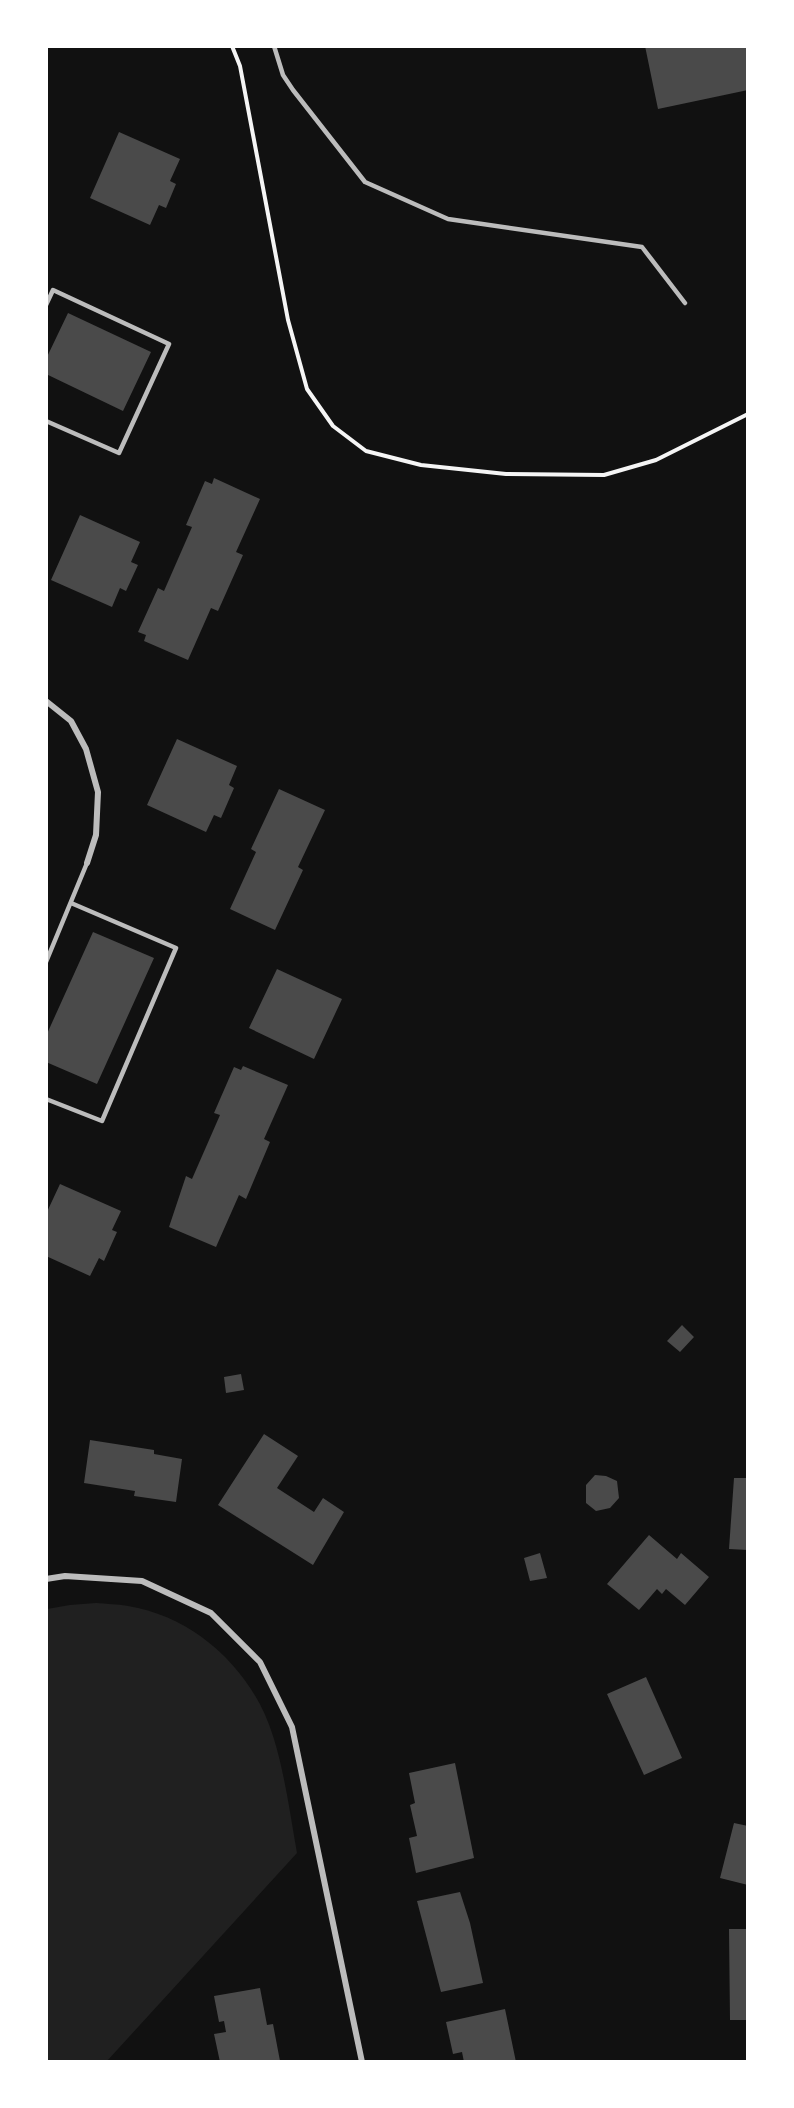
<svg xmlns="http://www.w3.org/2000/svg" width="794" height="2108" font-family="Rubik,sans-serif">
	<rect width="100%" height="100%" fill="#111"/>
	<!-- green -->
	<path fill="#202020" d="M96 1603C106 1604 117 1604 128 1606 196 1617 253 1671 273 1736 285 1774 290 1814 297 1853L107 2061H47V1609L70 1605Z"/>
	<!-- building -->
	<path fill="#4a4a4a" d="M645 46H748V90L658 109Z
		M119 132 180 159 170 181 176 184 166 208 159 205 150 225 90 198Z
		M68 313 151 352 123 411 46 374V359Z
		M214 478 260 499 236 552 243 555 218 611 211 608 188 660 144 641 146 635 138 632 158 588 164 591 192 527 186 525 205 481 212 484Z
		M80 515 140 542 131 562 138 565 126 591 120 588 112 607 51 580Z
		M177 739 237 766 229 785 234 788 221 818 214 815 206 832 147 805Z
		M279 789 325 810 298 867 303 870 275 930 230 909 256 852 251 849Z
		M93 932 154 958 97 1084 46 1062V1036Z
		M277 969 342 999 314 1059 249 1028Z
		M243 1066 288 1085 264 1139 270 1142 246 1199 239 1195 216 1247 169 1227 186 1176 192 1179 220 1115 214 1113 234 1067 241 1070Z
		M60 1184 121 1211 112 1230 117 1232 104 1261 99 1258 90 1276 46 1256V1214Z
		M682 1325 694 1337 680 1352 667 1341Z
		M241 1374 244 1390 226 1393 224 1377Z
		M264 1434 298 1456 277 1488 314 1512 323 1498 344 1512 313 1565 218 1505Z
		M90 1440 154 1450V1454L182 1459 176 1502 134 1496 135 1491 84 1483Z
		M595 1475 606 1476 617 1481 619 1498 610 1508 596 1511 586 1503V1485Z
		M734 1478H748V1550L729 1549Z
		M649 1535 677 1559 681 1553 709 1577 685 1605 666 1589 662 1594 657 1589 639 1610 607 1584Z
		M540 1553 547 1578 530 1581 524 1558Z
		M646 1677 682 1758 644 1775 607 1694Z
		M455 1763 474 1858 416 1873 409 1838 417 1836 410 1805 415 1803 409 1773Z
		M734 1823 748 1826V1885L720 1878Z
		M460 1892 470 1923 483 1983 441 1992 417 1901Z
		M729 1929H748V2020H730Z
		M260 1988 267 2025 273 2024 280 2061 220 2062 214 2034 226 2032 224 2021 219 2022 214 1996Z
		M505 2009 516 2062H464L462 2052 453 2054 446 2022Z"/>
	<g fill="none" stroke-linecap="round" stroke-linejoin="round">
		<!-- path -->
		<path stroke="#f5f5f5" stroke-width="4" d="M232 46 240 66 288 320 307 389 333 426 366 451 421 465 506 474 604 475 656 460 748 414"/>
		<!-- service -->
		<path stroke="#bcbcbc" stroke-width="4.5" d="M274 46 283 75 293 90 365 182 448 219 642 247 685 303
			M46 305 53 290 169 344 119 453 46 421
			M46 962 87 863
			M46 1099 102 1121 176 948 71 903"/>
		<!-- minor -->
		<path stroke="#bcbcbc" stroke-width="6" d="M46 701 71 721 86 749 98 792 96 835 87 863
			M46 1579 65 1576 142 1581 211 1613 260 1662 292 1727 362 2062"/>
	</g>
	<!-- border -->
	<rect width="794" height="2108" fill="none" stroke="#ffffff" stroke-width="96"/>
</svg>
